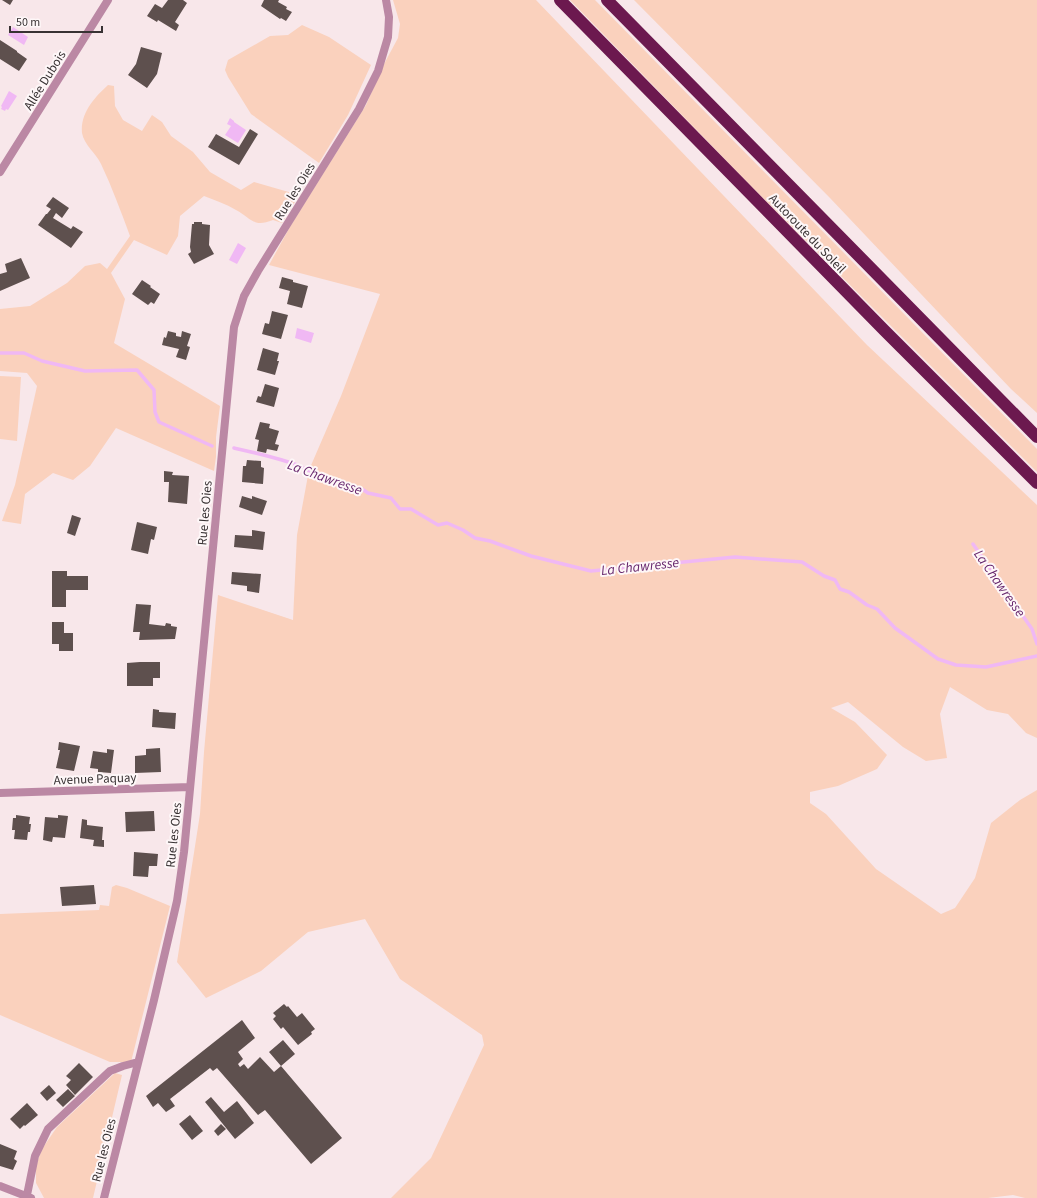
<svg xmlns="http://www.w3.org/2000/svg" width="1037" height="1198" font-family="'Source Sans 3',sans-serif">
	<rect width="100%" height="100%" fill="#f8e7ea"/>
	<!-- green -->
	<path fill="#fad1bd" d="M393 0H536L867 345 1037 505V738L1026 733 1008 714 987 710 950 687 940 714 947 758 926 761 903 747 848 702 831 708 855 722 887 755 877 769 838 786 810 792V803L826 814 876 869 941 914 955 908 975 878 991 823 1020 800 1037 790V1198H1025L1013 1195 988 1198H391L431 1158 484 1045 482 1035 400 979 365 919 308 932 261 971 206 998 177 962 200 814 204 752 218 595 293 620 297 535 309 470 341 396 380 294 269 265 291 225 366 105 384 64 398 38 400 24Z
		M570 0H595L1037 449V472L751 186Z
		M634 0H1037V413L1011 389 830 198Z
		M302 25 329 37 371 65 348 115 319 163 251 114 228 77 225 70 228 60 270 36 288 35Z
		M108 85 114 86 115 106 123 120 142 131 152 115 162 122 171 136 193 152 210 172 241 190 254 182 299 195 282 223 273 220C253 228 251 218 236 210 226 204 214 200 204 196L180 216 178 236 167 255 134 240 111 273 125 299 114 343 220 406 216 437V457L214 471 116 428 90 466 73 480 53 473 25 494 21 524 2 521 15 485 37 386 27 373 0 371V309L30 306 67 283 85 266 100 263 107 269 130 236C121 212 112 187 101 164 96 153 84 145 82 133 80 113 95 97 108 85Z
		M0 376 21 377 17 441 0 439Z
		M116 885 127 888 170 906 131 1062H110L0 1015V914L99 910 100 905 109 906 112 887Z
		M115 1073 122 1075 93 1198H44L36 1183V1166L42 1149 57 1127Z"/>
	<!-- water -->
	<path fill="#f0b8f4" d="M13 27 28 37 24 45 8 35Z
		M9 91 17 96 8 110 6 109 5 111 1 109 2 107 1 106Z
		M230 118 234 121V122L246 130 238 143 225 135 231 126 227 124Z
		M238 243 246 248 237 264 229 260Z
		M297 328 314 333 311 343 295 338Z"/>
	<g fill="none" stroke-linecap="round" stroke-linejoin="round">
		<!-- stream -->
		<path stroke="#f0b8f4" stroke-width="3.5" d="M0 353H24L42 361 85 371 137 370 154 390 155 412 159 422 212 446
			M234 448C256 453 279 458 300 466 306 469 310 473 317 473L353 488 362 489 368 493 391 498 400 509H411L438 525 447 523 463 530 475 538 490 541 531 556 591 571 735 557 802 562 824 576 835 580 840 589 849 592 867 605 877 609 895 628 938 659 956 665 986 667 1037 656
			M973 544 1032 629 1037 644"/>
	</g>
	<!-- building -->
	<path fill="#5e504e" d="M2 0H13L10 5Z
		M168 0H183L187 3 175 22 179 25 176 31 158 20 157 22 147 16 155 4 162 8Z
		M264 0H279L278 2 287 7 286 9 292 12 286 21 281 18 280 19 261 6Z
		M0 40 17 51V52L27 59 19 71 0 59Z
		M141 47 162 53 157 74 147 88 128 75 136 64Z
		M250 129 258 134 239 165 208 147 216 134 239 147Z
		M53 197 69 208 62 218 56 213 53 218 71 229 73 226 83 232 71 248 38 225 46 214H47L51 209 46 206Z
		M194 222H202V224L210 225 209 245 214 254 194 264 188 254 191 252 190 247 192 224H194Z
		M21 258 30 278 0 291V274L7 272 5 264Z
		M282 277 293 280V282L308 286 302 308 287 304 290 291 279 288Z
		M142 280 151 286 150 287 160 294 154 304 151 302 148 305 132 294Z
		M272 311 288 315 281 339 262 334 265 323 269 324Z
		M168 331 176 333V336L181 337 182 331 191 334 187 346 190 347 186 360 176 357 179 349 162 345 164 337 166 338Z
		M263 348 279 353 277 361H279L275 375 257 370Z
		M265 384 279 388 274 407 256 402 258 396 261 397Z
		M260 422 270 424 269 428 279 431 275 444 279 445 277 451 267 449 266 453 257 451 259 440 255 439Z
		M247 460 261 461V467L264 468 263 484 242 482 243 466H246Z
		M164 471 173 472 172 475 189 476 187 504 168 502 169 482H164Z
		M242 496 252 499V496L267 501 262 515 239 507Z
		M72 515 81 518 75 536 67 533Z
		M137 522 157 527 154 540 151 539 148 554 131 550Z
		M252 530 265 532 263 550 234 547 235 535 252 536Z
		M52 571H67V576H88V590H66V607H52Z
		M232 572 261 574 259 593 247 591V586L231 584Z
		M136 604 151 605 149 624 165 626 166 623 171 624V626L177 627 175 639 139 640 140 632H133Z
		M52 622H64V633H73V651H59V644H52Z
		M140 662H160V678H153V686H127V663Z
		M153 709 159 710V712L176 713 175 729 152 727Z
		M59 742 80 746 74 771 56 768 60 750H58Z
		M160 748 161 772 135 773V756L146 755V749Z
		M107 749 114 750 111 773 98 772V769L90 768 93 751 107 753Z
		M154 811 155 831 126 832 125 812Z
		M16 815 30 817 29 824H31L30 832H28L27 840 14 839 15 830H12L13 818H16Z
		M58 815 68 816 65 838 53 837 52 842 43 840 45 817 58 818Z
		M82 819 87 820V825L103 827 102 840H104V847L93 846 94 840 80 838Z
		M134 852 158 854 157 866H149L148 877 133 876Z
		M94 885 96 904 62 906 60 887Z
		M284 1004 287 1007 288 1006 297 1017 302 1013 315 1029 311 1032 312 1034 298 1045 283 1027 281 1029 273 1019 276 1016 273 1013Z
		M242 1020 255 1038 238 1052 243 1059 238 1064 240 1067 244 1064 248 1069 260 1057 274 1072 281 1066 342 1138 311 1164 265 1110 258 1115 217 1068 213 1071 210 1068 170 1099 175 1106 166 1112 158 1103 153 1107 146 1096Z
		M283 1040 295 1054 281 1066 269 1052Z
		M79 1063 93 1077 75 1095 66 1085 71 1080 66 1076Z
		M49 1085 56 1093 47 1101 40 1093Z
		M68 1089 75 1096 63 1107 56 1100Z
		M211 1097 224 1112 237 1101 254 1123 235 1139 205 1102Z
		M27 1103 38 1115 25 1126 24 1125 20 1129 10 1119Z
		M190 1115 203 1131 192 1140 179 1124Z
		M221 1124 226 1129 218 1136 214 1131Z
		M0 1144 17 1151 14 1159 17 1161 13 1170 0 1166Z"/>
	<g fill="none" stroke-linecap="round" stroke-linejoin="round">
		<!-- street -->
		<path stroke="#bb88a4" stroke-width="8" d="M0 172 108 0
			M0 793 190 787
			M0 1186 31 1198
			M27 1195 35 1156 48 1129 110 1071 123 1066 138 1062
			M104 1198 154 1000 177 901 184 852 234 327 244 296 258 271 359 109 378 71 388 37 389 17 386 0"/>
		<!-- highway -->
		<path stroke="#6c194f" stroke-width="12" d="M560 0 884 330 1037 483
			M607 0 1037 437"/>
	</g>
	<g text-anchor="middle" stroke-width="4" stroke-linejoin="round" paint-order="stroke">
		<!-- street labels -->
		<g font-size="13" fill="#383233" stroke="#fef7f8">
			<text transform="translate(44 80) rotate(-58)" y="5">Allée Dubois</text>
			<text transform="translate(294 191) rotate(-58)" y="5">Rue les Oies</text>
			<text transform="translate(808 233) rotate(46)" y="5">Autoroute du Soleil</text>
			<text transform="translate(204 513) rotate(-85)" y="5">Rue les Oies</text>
			<text transform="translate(95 778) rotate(-2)" y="5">Avenue Paquay</text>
			<text transform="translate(173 835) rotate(-84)" y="5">Rue les Oies</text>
			<text transform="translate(103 1150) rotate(-76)" y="5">Rue les Oies</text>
		</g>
		<!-- water labels -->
		<g font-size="14" font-style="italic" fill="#67276d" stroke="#fef7f8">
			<text transform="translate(325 477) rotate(20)" y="5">La Chawresse</text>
			<text transform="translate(640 566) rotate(-6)" y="5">La Chawresse</text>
			<text transform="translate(1000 583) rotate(55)" y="5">La Chawresse</text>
		</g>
	</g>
	<!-- scale -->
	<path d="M10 26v6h92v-6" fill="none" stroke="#383233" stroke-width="2"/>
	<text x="16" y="26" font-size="12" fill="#383233" stroke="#fef7f8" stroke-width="3" paint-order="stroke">50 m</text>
</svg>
